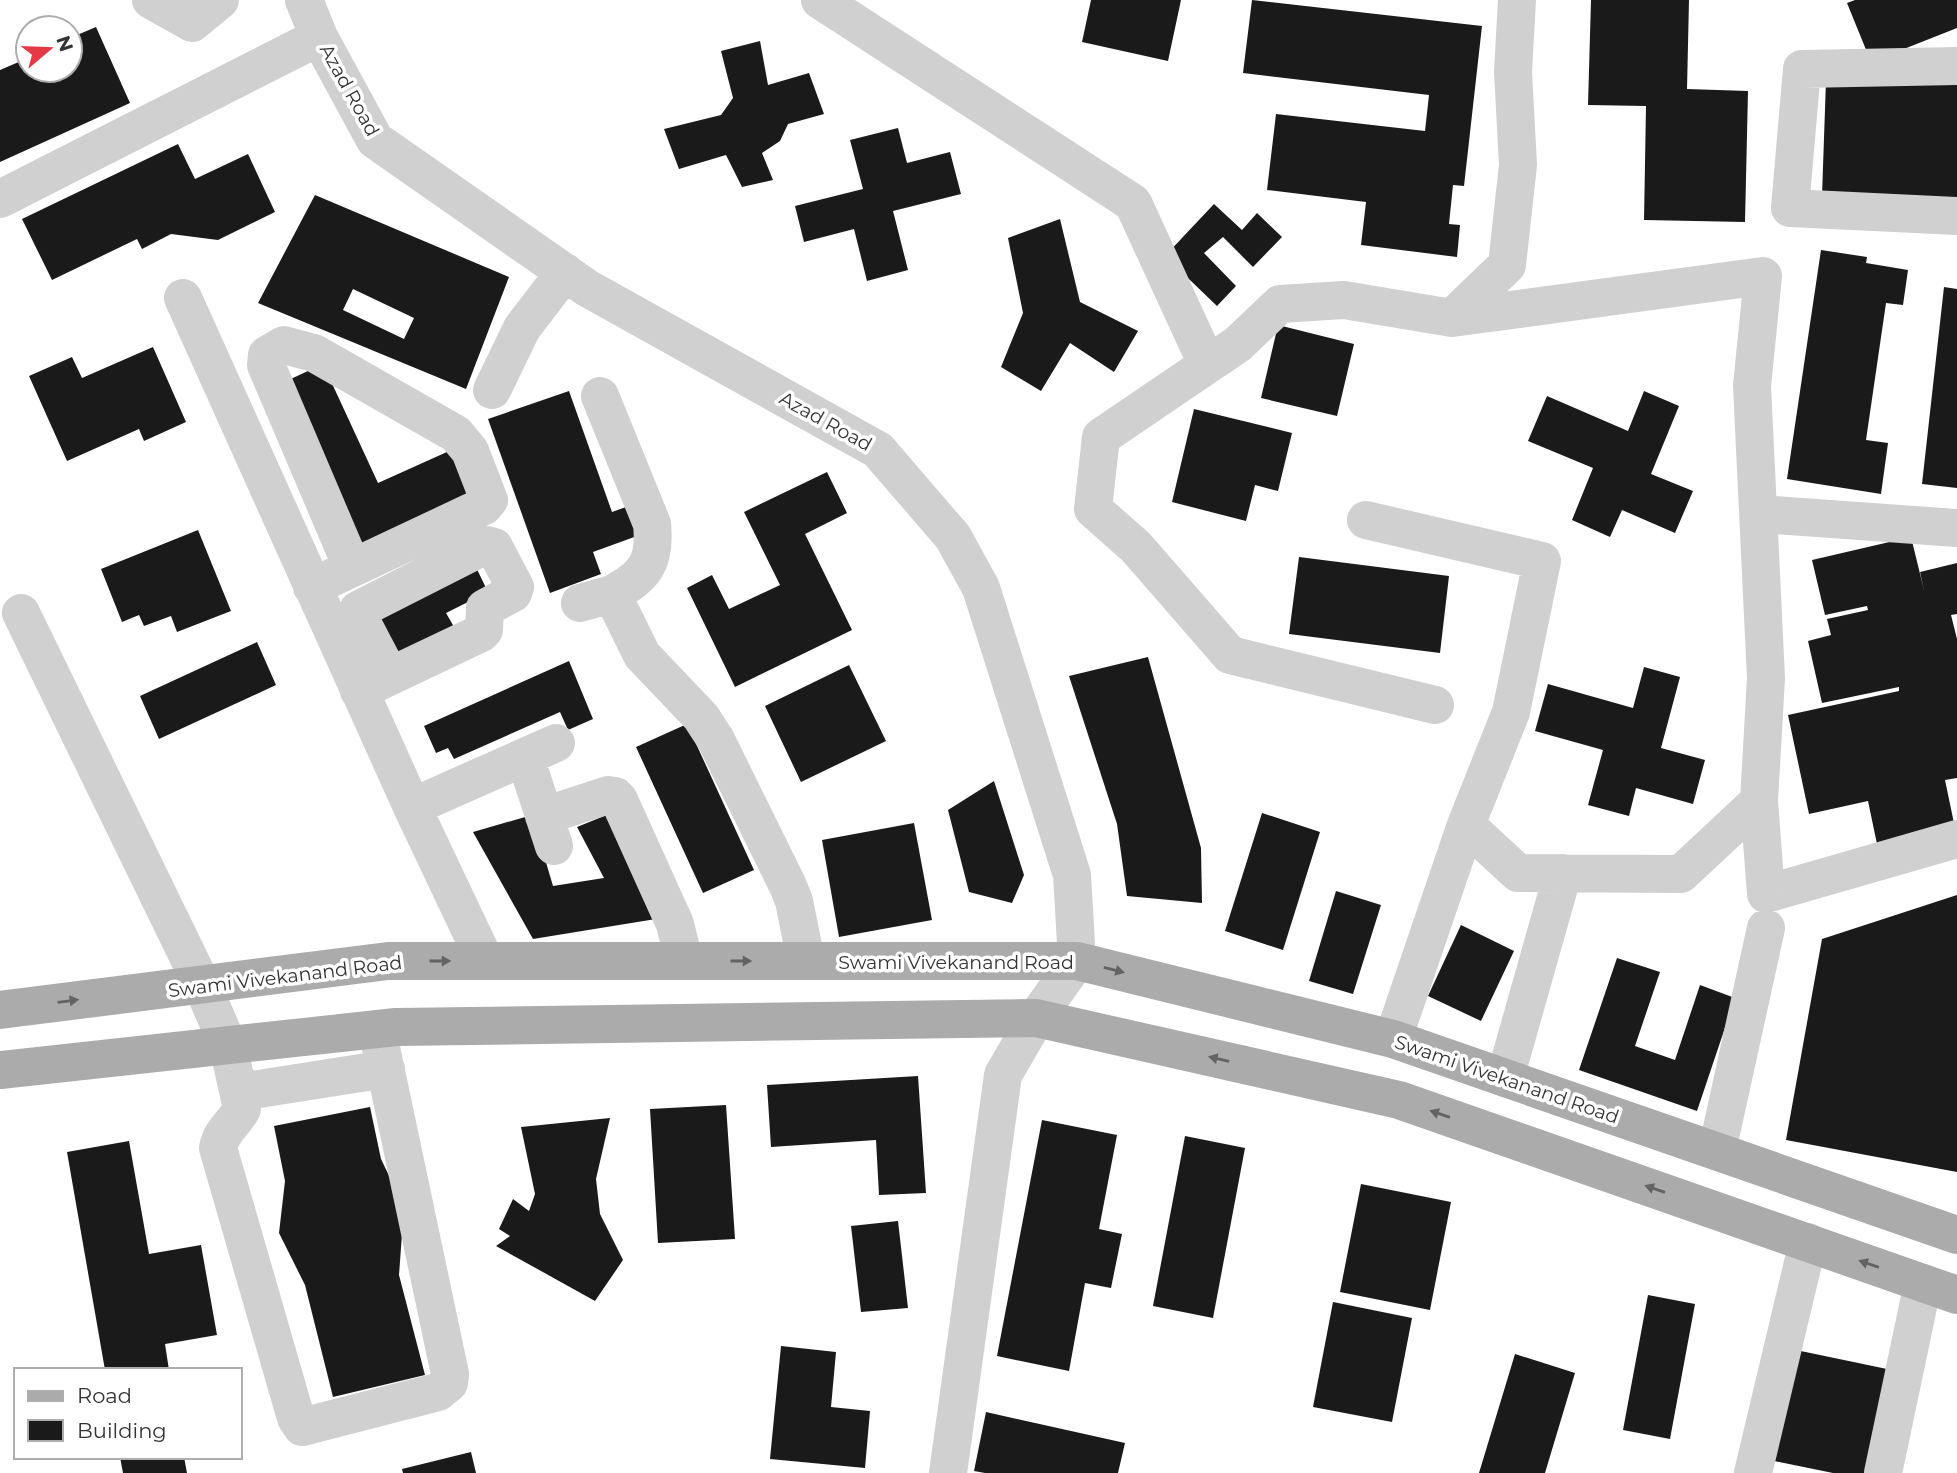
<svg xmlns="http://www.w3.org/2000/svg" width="1957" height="1473" font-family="Montserrat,sans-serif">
	<rect width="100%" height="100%" fill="#fff"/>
	<!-- building -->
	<path fill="#1a1a1a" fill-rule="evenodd" d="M1091 0H1181L1168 61 1082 42Z
		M1252 0 1482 26 1464 186 1453 185 1449 224 1460 225 1457 257 1361 245 1366 202 1267 190 1276 114 1425 131 1429 95 1243 73Z
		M1591 0H1689L1687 89 1748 91 1745 222 1644 220 1646 106 1588 105Z
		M1855 0H1957V28L1871 62 1847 3Z
		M96 27 130 103 0 162V70L28 58V70H70V38Z
		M760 41 768 85 809 73 824 114 788 124 780 141 762 153 773 180 742 187 726 155 679 169 664 129 721 115 733 98 721 51Z
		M1826 80 1957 84V200L1822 196Z
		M898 128 907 163 950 152 961 194 893 211 908 270 867 281 854 229 804 242 795 206 863 189 850 140Z
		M178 144 195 179 248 154 275 212 218 240 171 234 142 249 137 239 52 280 22 219Z
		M315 195 509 277 466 389 258 303ZM353 289 414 318 404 339 343 310Z
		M1214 204 1242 230 1257 213 1282 237 1253 267 1223 237 1204 253 1236 286 1217 306 1165 256Z
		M1060 219 1080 302 1138 331 1114 372 1070 343 1041 391 1001 367 1023 313 1008 238Z
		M1821 250 1867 257 1866 263 1908 270 1903 305 1886 303 1866 440 1888 443 1881 494 1787 479Z
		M1944 287 1957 289V488L1922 484Z
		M1278 325 1354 344 1337 416 1261 398Z
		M153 347 186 422 144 441 139 429 67 461 29 376 72 357 82 378Z
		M323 364 378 483 458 447 483 501 359 558 280 384Z
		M569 391 612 512 626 507 637 536 593 552 601 574 550 593 488 419Z
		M1644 391 1679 406 1651 474 1693 491 1675 533 1622 510 1610 537 1572 520 1593 468 1528 441 1547 396 1628 431Z
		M1194 409 1292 433 1278 491 1255 485 1246 521 1172 502Z
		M827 472 847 513 805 534 852 630 735 687 687 588 712 575 729 609 780 585 744 512Z
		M198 530 231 611 177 632 171 616 144 626 139 615 122 622 101 569Z
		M1911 537 1924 590 1920 572 1957 563V614L1951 615 1957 639V778L1945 780 1955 828 1877 844 1868 801 1809 814 1788 715 1899 691V687L1822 703 1808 641 1831 635 1827 619 1868 610 1867 606 1825 615 1812 560Z
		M471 557 488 592 446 613 457 632 390 666 363 613Z
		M1299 557 1449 576 1440 653 1289 634Z
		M257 642 276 685 159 739 140 696Z
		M1148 657 1201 848 1202 903 1127 896 1117 824 1069 676Z
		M569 661 593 719 568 730 560 712 454 759 448 748 436 753 424 726Z
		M849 665 886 741 801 782 765 706Z
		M1644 667 1680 677 1661 748 1705 760 1693 804 1636 788 1629 816 1588 805 1603 750 1535 731 1548 684 1633 708Z
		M687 724 754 870 703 893 636 747Z
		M994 781 1024 875 1012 903 969 892 948 810Z
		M619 810 662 918 533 939 473 832 532 815 553 886 604 878 577 827Z
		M1262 813 1320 832 1283 950 1225 931Z
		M914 823 932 920 839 937 822 840Z
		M1336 891 1381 905 1353 994 1309 981Z
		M1957 895V1172L1786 1140 1822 939Z
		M1461 925 1514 951 1481 1021 1428 996Z
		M1617 958 1660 972 1635 1046 1675 1060 1700 985 1735 998 1697 1111 1579 1070Z
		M918 1076 926 1193 879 1195 876 1140 771 1147 767 1085Z
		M726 1105 735 1239 658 1243 650 1109Z
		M370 1107 381 1159 404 1207 399 1275 425 1375 333 1397 305 1285 279 1233 285 1181 274 1126Z
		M610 1118 596 1179 600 1214 623 1260 595 1301 496 1246 510 1236 499 1229 513 1199 529 1211 535 1194 521 1127Z
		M1042 1120 1117 1135 1099 1229 1122 1234 1111 1288 1085 1283 1069 1371 997 1356Z
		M1185 1136 1245 1148 1213 1318 1153 1306Z
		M129 1141 149 1254 201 1245 217 1335 165 1344 169 1370H105L67 1152Z
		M1361 1184 1451 1202 1430 1310 1340 1292Z
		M898 1221 908 1308 861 1312 851 1226Z
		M1648 1295 1695 1304 1670 1439 1623 1430Z
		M1333 1302 1412 1318 1392 1422 1313 1407Z
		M781 1346 836 1352 831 1407 870 1411 865 1468 770 1459Z
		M1796 1350 1887 1369 1867 1473H1833L1774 1461Z
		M1515 1354 1575 1373 1545 1473H1479Z
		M986 1412 1125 1443 1118 1473H985L974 1471Z
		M471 1452 476 1473H403L402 1469Z
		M120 1457H184L187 1473H123Z"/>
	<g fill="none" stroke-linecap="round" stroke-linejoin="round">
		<!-- minor -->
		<path stroke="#d0d0d0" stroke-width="38" d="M151 0 192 23 220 0
			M304 0 319 37 375 140 587 288 878 450 953 537 981 588 1072 875 1077 961 1036 1018 1003 1075 948 1473
			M820 0 1133 203 1207 364
			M1957 66 1802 69 1790 208 1957 216
			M0 199 319 37
			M183 298 412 807 485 961
			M1452 318 1507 265 1518 165 1513 72 1517 0
			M492 390 522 328 565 272
			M600 396 652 524C656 563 645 576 612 594L642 655 701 717 716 740 788 886 794 901 806 961
			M1760 514 1957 528
			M1366 520 1542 561 1511 712 1466 825 1518 873 1681 874 1759 801
			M312 587 484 506 489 500 470 451 456 434 314 353 284 345 267 355 266 365 352 567
			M580 603 612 594
			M21 613 202 985 228 1045 242 1109C234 1124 221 1131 218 1148L296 1418 302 1427 438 1392 449 1383 450 1374 377 1029
			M359 691 481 633 484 630 485 608 513 593 515 587 494 547 486 545 358 610 357 613 390 676
			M1435 705 1230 655 1136 547 1093 509 1101 437 1238 344 1280 304 1344 300 1452 318 1763 276 1752 386 1766 678 1759 801 1766 894 1957 839
			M525 757 554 846
			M412 807 556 743
			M544 816 608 795 615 796 619 800 675 924 684 961
			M1393 1039 1466 825
			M1505 1078 1563 873
			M239 1092 386 1069
			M1717 1151 1766 928
			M1753 1473 1808 1242
			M1883 1473 1923 1283"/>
		<!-- major -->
		<path stroke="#ababab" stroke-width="38" d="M0 1010 388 961H1077L1393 1039 1957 1235
			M0 1070 396 1027 1036 1018 1399 1100 1957 1295"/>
	</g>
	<!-- one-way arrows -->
	<defs><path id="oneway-solid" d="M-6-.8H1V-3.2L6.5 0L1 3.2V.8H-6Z" transform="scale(1.75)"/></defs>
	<g fill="#636363">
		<use href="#oneway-solid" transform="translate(440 961)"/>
		<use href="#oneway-solid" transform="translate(741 961)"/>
		<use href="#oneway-solid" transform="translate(1114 970) rotate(14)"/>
		<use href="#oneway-solid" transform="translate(68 1001) rotate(-7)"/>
		<use href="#oneway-solid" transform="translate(1219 1059) rotate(-167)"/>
		<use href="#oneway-solid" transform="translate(1440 1114) rotate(-161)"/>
		<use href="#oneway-solid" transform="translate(1655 1189) rotate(-161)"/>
		<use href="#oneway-solid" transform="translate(1869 1264) rotate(-161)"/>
	</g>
	<g text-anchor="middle" stroke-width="7" stroke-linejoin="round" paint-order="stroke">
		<!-- street labels -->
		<g font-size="19" fill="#333" stroke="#fff">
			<text transform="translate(350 90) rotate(61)" y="7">Azad Road</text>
			<text transform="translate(826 421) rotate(29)" y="7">Azad Road</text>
			<text x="956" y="969">Swami Vivekanand Road</text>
			<text transform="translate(285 976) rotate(-7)" y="7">Swami Vivekanand Road</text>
			<text transform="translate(1507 1079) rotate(19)" y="7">Swami Vivekanand Road</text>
		</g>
	</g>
	<!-- legend -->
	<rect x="14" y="1368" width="228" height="91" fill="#ffffff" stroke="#adadad" stroke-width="2"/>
	<rect x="28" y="1391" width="35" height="10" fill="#ababab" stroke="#adadad" stroke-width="2"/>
	<text x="77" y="1403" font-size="21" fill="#333333">Road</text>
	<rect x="28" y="1420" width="35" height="21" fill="#1a1a1a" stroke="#adadad" stroke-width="2"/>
	<text x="77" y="1438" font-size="21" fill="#333333">Building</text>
	<!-- north arrow -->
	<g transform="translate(49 49) rotate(71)"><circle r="33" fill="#ffffff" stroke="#adadad" stroke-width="2"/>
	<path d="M0-5L12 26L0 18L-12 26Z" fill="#e63946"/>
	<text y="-10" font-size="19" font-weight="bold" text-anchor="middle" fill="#333333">N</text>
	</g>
</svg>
